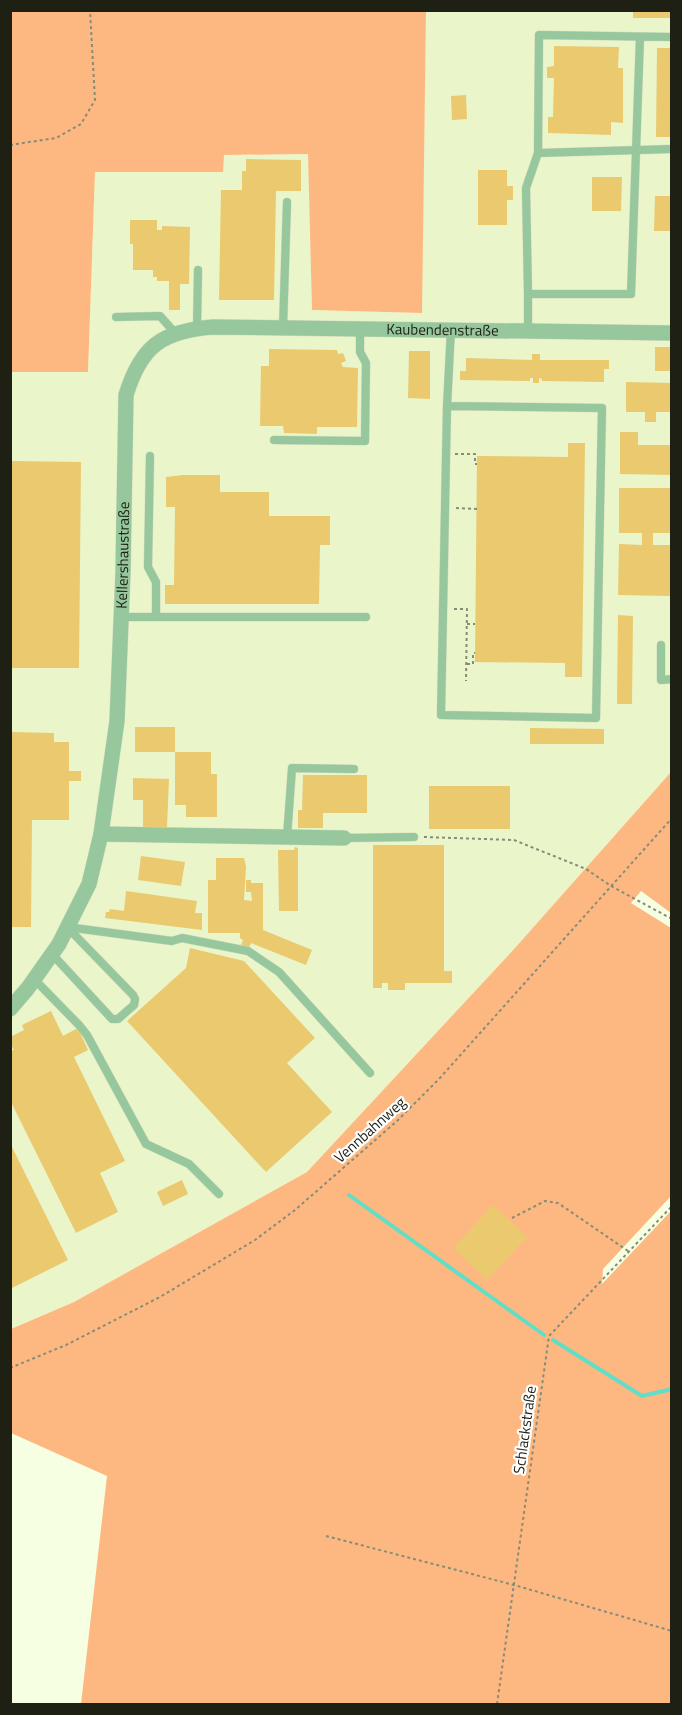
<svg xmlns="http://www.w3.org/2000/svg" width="682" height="1715" font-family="'Titillium Web',sans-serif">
	<rect width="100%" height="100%" fill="#f7ffe2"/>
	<!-- built -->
	<path fill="#eaf5ca" d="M426 11H671V772L515 948 307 1172 74 1302 11 1329V372H88L95 172H222L223 155 309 154 312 310 421 313Z"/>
	<!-- green -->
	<path fill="#fdb881" d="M10 11H426L422 313 312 310 308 154 224 155 223 172H95L88 372H11Z
		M671 772V913L641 891 631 903 671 928V1196L603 1269 602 1284 671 1211V1704H81L107 1476 11 1433V1329L74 1302 307 1172 515 948Z"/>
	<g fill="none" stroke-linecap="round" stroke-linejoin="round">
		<!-- stream -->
		<path stroke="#62ddc6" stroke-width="4" d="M349 1195 544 1335
			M553 1340 642 1396 672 1389"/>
	</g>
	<!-- building -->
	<path fill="#eac96f" d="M633 10H672V18H633Z
		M554 46 619 47 618 68H623V123L611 122V135L548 133V117H553L554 78H547V67L554 66Z
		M657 48H672V137H656Z
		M466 95 467 119 452 120 451 96Z
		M246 159 301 160V191H276L274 300H219L221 190H242V171H246Z
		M478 170H507V186H513V200H507V225H478Z
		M592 177H622L621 211H592Z
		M655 196H672V231H654Z
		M130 220H157V230H162V226L190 227 189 284H180V310H169V281H157V277H153V270H133V244H130Z
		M655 347H672V371H655Z
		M269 349 337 350 338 354 343 353 346 361 341 363 343 367 358 368 357 427H317V434L284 433 283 426H260L261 366H269Z
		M409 351H430V399L408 398Z
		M532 354H540V360H609V369H604V382L542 381V379L539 378V383H533V378H530V381L460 380V371H466V358L532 360Z
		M626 382 672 383V412H656V422H645V412H626Z
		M620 432H638V445H672V475L620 474Z
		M568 443H585L582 677H565V663L475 662 477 456 568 457Z
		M10 461 81 462 79 668H10Z
		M183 475H220V492H269V516H330V545H320L319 604H165V585H174L175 507H166V477Z
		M619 488H672V533H653V545H672V596L618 595 619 544 642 545V533H619Z
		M618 615 633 616 632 704H617Z
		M135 727H175V752H135Z
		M530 728 604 729V744H530Z
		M10 732 54 733V742H69V771H81V781H69V820H32L31 927H10Z
		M175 752H211V774H217V817H186V805H175Z
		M303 775H367V813H323V828H298V810H302Z
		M133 778 169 779 167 827H143V800H133Z
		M429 786H510V829H429Z
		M373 845H444V971H452V983H405V990H388V983H382V988H373Z
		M295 847 298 848V911H279L278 850H294Z
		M141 856 185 862 181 886 138 880Z
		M216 858H244L246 867 244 900 252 901 251 892H246V880H251V883H263V930L312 950 306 965 251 943 249 948 241 945 243 940 240 938V933H208V880H216Z
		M126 891 197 901 195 913H202V930L105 918 106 912H109L110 909 124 911Z
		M190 948 244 961 315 1038 287 1063 332 1112 266 1172 127 1021 186 968Z
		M51 1011 63 1036 78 1028 88 1050 74 1057 125 1161 100 1173 118 1212 76 1233 10 1100V1051L14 1050 10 1043V1037L24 1030 22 1025Z
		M10 1143 68 1260 10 1289Z
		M182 1180 188 1194 163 1206 157 1192Z
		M493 1205 527 1237 487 1280 453 1248Z"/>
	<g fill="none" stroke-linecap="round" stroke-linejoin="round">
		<!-- lane casing -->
		<g stroke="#d4dbc1" stroke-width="9">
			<path id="lane" d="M640 37 631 294H528L526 188 538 153 539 35 672 37
				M538 153 672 149
				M528 294V331
				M116 317 160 316 176 334
				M197 328 198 270
				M283 328 287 202
				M447 406 602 408 596 718 441 715 447 406 451 329
				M274 440 365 441 366 363 360 352V328
				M150 456 148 567 156 582V617
				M121 617H366
				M661 645V680L672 679
				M287 837 292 768 354 769
				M344 838 414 837
				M67 927 172 941 182 938 248 951 279 972 370 1073
				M52 954 112 1019H118L134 1005 135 999 133 995 67 927
				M34 979 79 1025 87 1035 146 1144 189 1164 219 1194"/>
		</g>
		<!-- street casing -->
		<g stroke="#d4dbc1" stroke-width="16">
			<g id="street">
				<path d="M101 834 344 838"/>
				<path id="s1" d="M10 1009 28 988 59 944 89 884 101 834 117 721 123 572 126 395C141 346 162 331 213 327L672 333"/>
			</g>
		</g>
		<!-- path -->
		<path stroke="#878c77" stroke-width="2" stroke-dasharray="3 3" stroke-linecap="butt" d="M10 145 56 138 81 124 95 100 90 10
			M455 454H475V464H477
			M456 508 477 509
			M454 609H467L466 681
			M467 624H475
			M467 664H473V653H475
			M424 837 514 840 586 869 611 886 672 919
			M512 1218 545 1201 558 1203 628 1251
			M10 1368 66 1345 160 1297 255 1240 295 1210 397 1121 439 1079 672 818
			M326 1536 514 1585 672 1631
			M497 1704 549 1336 672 1206"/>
		<!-- lane -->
		<use href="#lane" stroke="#96c79d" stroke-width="8"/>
		<!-- street -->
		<use href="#street" stroke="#96c79d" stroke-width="15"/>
	</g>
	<g text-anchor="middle" stroke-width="4.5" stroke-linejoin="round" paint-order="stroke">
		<!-- street labels -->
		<g font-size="15" fill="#1d2013" stroke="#fff">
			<text dy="5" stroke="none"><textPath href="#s1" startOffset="990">Kaubendenstraße</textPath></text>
			<text dy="5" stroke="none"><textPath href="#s1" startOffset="480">Kellershaustraße</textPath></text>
			<text transform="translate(370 1130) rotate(-42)" y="5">Vennbahnweg</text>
			<text transform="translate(525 1430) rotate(-82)" y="5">Schlackstraße</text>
		</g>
	</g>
	<!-- border -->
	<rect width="682" height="1715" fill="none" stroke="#1d2013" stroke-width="24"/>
</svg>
